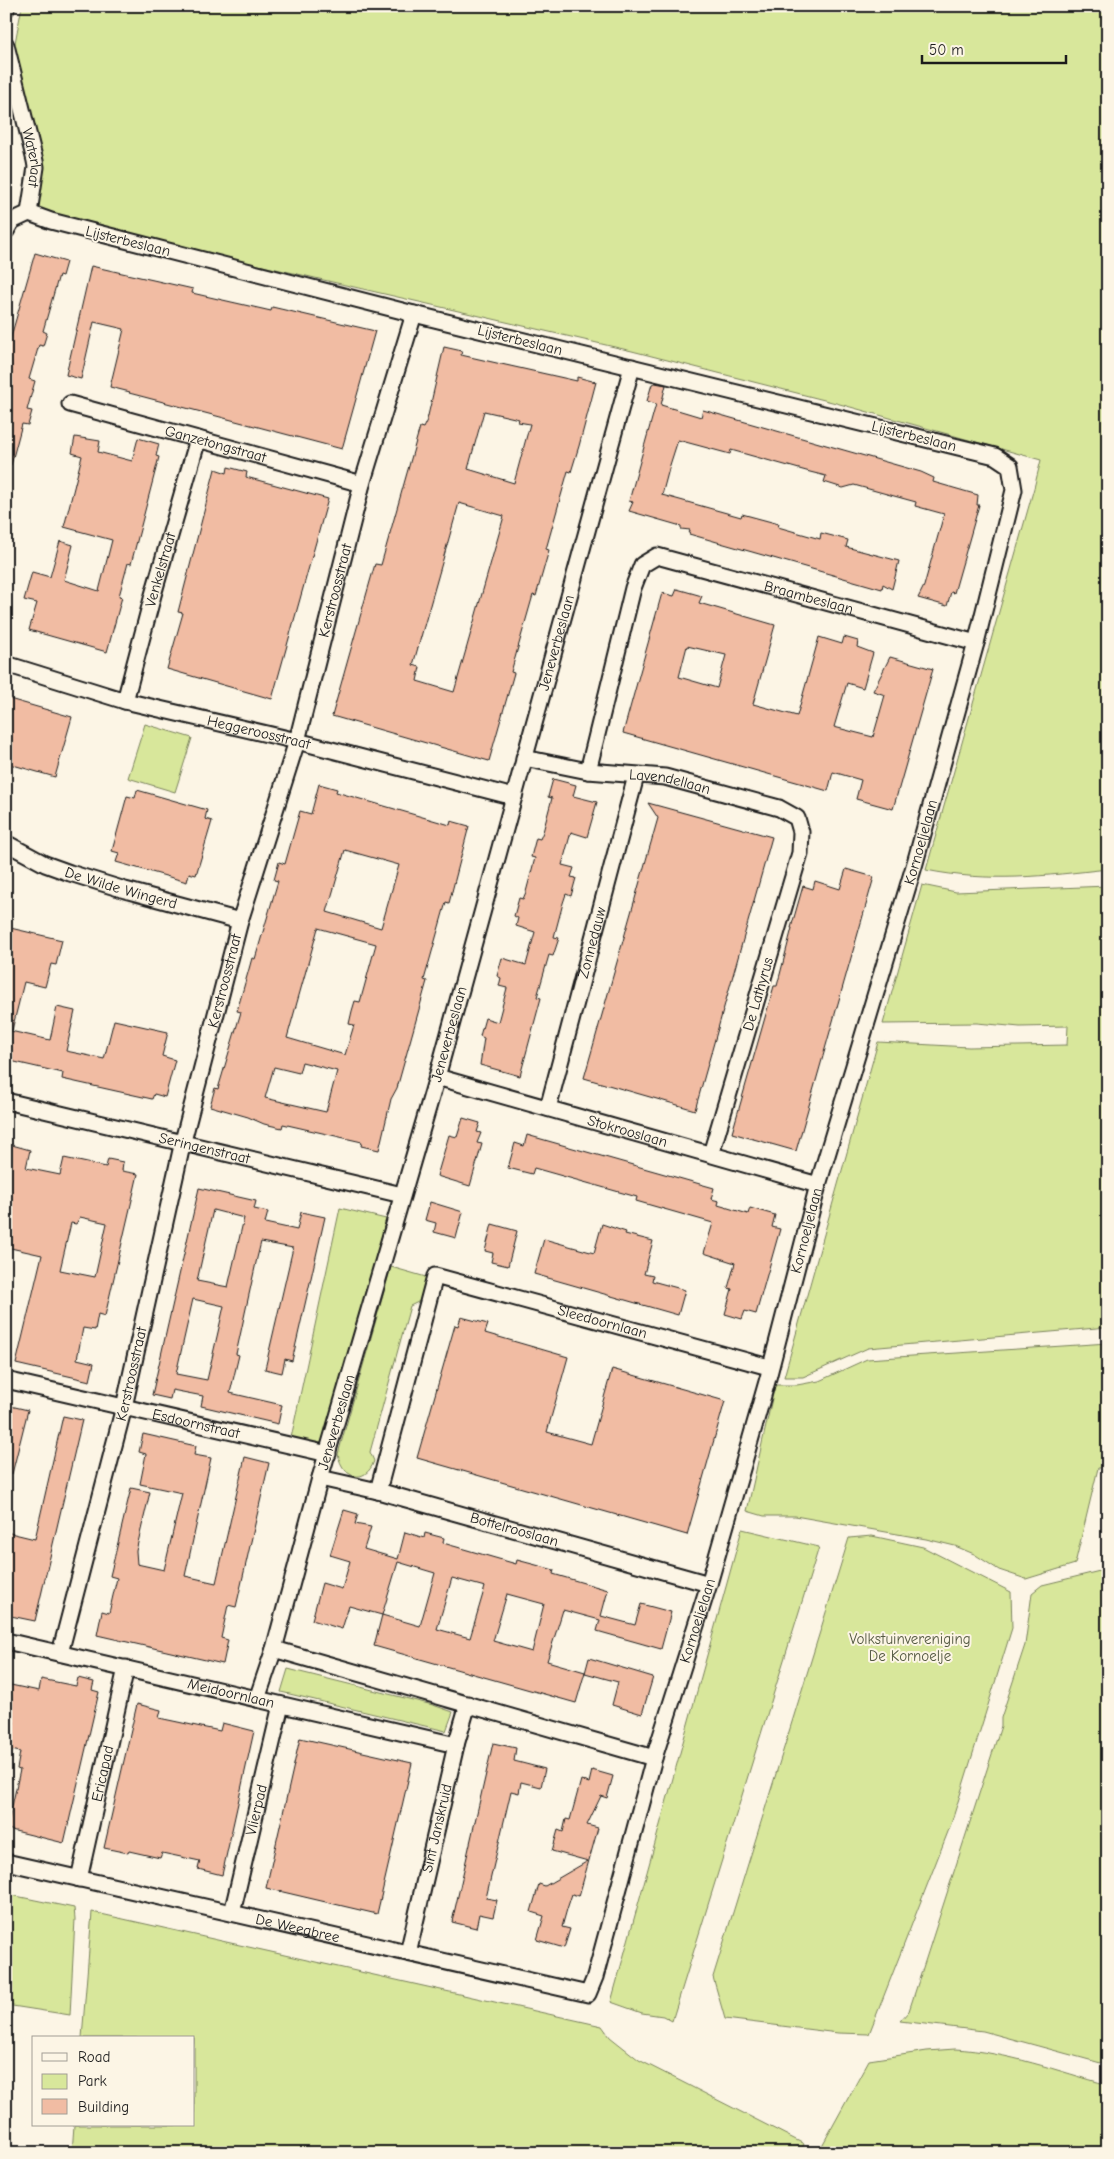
<svg xmlns="http://www.w3.org/2000/svg" width="1114" height="2159" font-family="'Comic Neue',sans-serif">
	<rect width="100%" height="100%" fill="#fcf5e5"/>
	<filter id="ink" filterUnits="userSpaceOnUse"><feTurbulence type="fractalNoise" baseFrequency=".02" numOctaves="2"/><feDisplacementMap in="SourceGraphic" scale="10" xChannelSelector="R" yChannelSelector="G"/><feConvolveMatrix kernelMatrix="1 2 1 2 8 2 1 2 1" color-interpolation-filters="sRGB"/></filter>
	<g filter="url(#ink)">
		<!-- green -->
		<path fill="#d8e79b" stroke="#7a825c" d="M22 6H1108V869C1044 876 990 883 926 870L1034 488 1041 460 836 403 632 351 37 214 14 61 15 43Z
			M145 724 192 738 175 792 128 778Z
			M922 885 956 892 1108 886V1327L868 1348 803 1377H784L878 1042 969 1047 1067 1045 1068 1026 1020 1027 977 1023 883 1024Z
			M340 1208 386 1219 361 1317 321 1445 291 1438Z
			M391 1267 426 1277 420 1301 410 1306 370 1452 374 1461C366 1485 342 1479 338 1454Z
			M1108 1343V1468H1098L1075 1564 1026 1579 999 1570 974 1554 955 1546 926 1539 795 1516H764L747 1511 775 1385H797L819 1381 867 1359Z
			M742 1529 819 1547 672 2021 663 2016 642 2013 611 2002Z
			M872 1536 923 1547 1011 1592 1012 1628 951 1824 869 2034 838 2033 725 2019 713 1977 849 1538Z
			M1108 1569V2065L983 2031 900 2021 909 2011 1001 1726V1718L1025 1645 1032 1593 1042 1585Z
			M288 1669 433 1705 453 1712 446 1731 281 1692Z
			M6 1894 74 1908 75 1919 70 2015 6 2005Z
			M92 1912 602 2026 610 2037 639 2060 804 2144 800 2153H72L74 2125H194V2038H82Z
			M955 2049C1007 2052 1058 2071 1108 2085V2153H818L869 2060 927 2051Z"/>
		<!-- building -->
		<path fill="#f1bca3" stroke="#1c1c1c" fill-rule="evenodd" d="M35 253 66 262 62 276 59 275 43 331 47 333 43 346 39 345 29 379 35 381 27 410 32 411 28 425 22 424 11 465 6 464V354Z
			M91 266 193 289 192 293 227 301 271 311 272 307 375 331 342 449 129 393 130 392 110 387 124 329 94 322 81 379 66 375Z
			M444 347 462 351 461 355 577 381V377L596 382 579 446 571 472 568 471 546 549 549 550 536 596 533 595 511 672 514 673 489 761 332 716 375 564 381 565 420 427 423 428 427 420ZM484 411 519 419 518 422 530 424 514 483 468 469ZM459 503 504 516 454 692 417 681 420 667 413 665Z
			M655 383 666 385 661 405 701 417 703 410 921 472 934 478 933 482 978 495 977 505H979L964 558 954 593 951 592 947 606 918 598 924 586 944 514 915 506 916 502 854 485 843 488 824 482 826 476 810 472 731 450 730 454 678 440 670 465 662 495 741 517 742 514 779 524 778 527 820 539 821 533 848 540 846 547 899 561 892 589 883 584 882 589 689 534 690 530 681 529V526L629 511 633 502 629 501 656 404 647 401 652 384Z
			M75 437 100 441 98 452 132 461 138 438 159 444 156 456 159 457 131 564 128 563 119 596 122 597 107 652 29 630 37 603 24 600 32 572 50 577 60 541 73 545 64 580 99 591 112 540 64 527 82 456 72 453Z
			M228 467 247 472 246 477 328 499 272 699 167 669 183 613 178 612 215 469 227 473Z
			M677 589 702 596 699 603 775 625 753 704 797 716 819 637 842 644 844 637 858 641 857 647 873 653 863 688 847 683 834 727 873 737 885 695 873 691 890 657 933 669 893 809 856 799 861 780 833 772 828 791 623 733 662 593 674 596ZM687 646 726 655 717 688 679 677Z
			M6 698 72 717 55 777 6 763Z
			M553 779 576 785 573 796 597 802 587 837 571 832 562 865 574 868 571 877 576 878 571 896 566 894 563 903 554 937 559 938 553 956 549 955 537 997 541 998 520 1076 480 1065 484 1038 480 1036 485 1018 498 1022 507 988 499 986 501 978 497 976 502 958 526 965 535 932 516 926 518 918 514 916 519 898 523 899 526 892 535 858 531 857 536 838 540 839 543 832 552 798 548 797Z
			M319 784 337 789 336 792 450 825 451 821 469 826 449 903 446 902 424 980 427 981 397 1088 391 1099 379 1150 361 1146 362 1142 318 1132 283 1124 282 1128 264 1124 248 1117 210 1106 215 1088 218 1089 229 1052 241 1012 237 1011 249 969 252 958 255 959 278 881 274 880 279 862 285 864 300 811 311 814ZM345 850 399 865 381 928 327 912ZM318 928 376 944 360 1002 355 1001 352 1011 349 1024 354 1025 345 1055 287 1038ZM302 1062 337 1071 326 1112 265 1098 274 1067 299 1073Z
			M137 790 207 810 205 819 212 821 196 875 189 873 187 882 116 862 119 853 112 851 127 796 135 798Z
			M648 803 772 837 695 1110 584 1078 658 818Z
			M846 869 874 877 796 1151 732 1133 774 986H777L792 928H791L803 886 813 889 815 881 840 889Z
			M6 927 62 940 56 965 51 964 45 987 24 982 12 1030H6Z
			M57 1007 75 1011 66 1051 95 1057 104 1059 114 1020 168 1032 162 1056 175 1060 165 1097 154 1094 152 1099 62 1079 63 1073 6 1060V1030L50 1040Z
			M463 1118 480 1123 477 1132 481 1133 477 1143 482 1144 470 1186 437 1176 449 1135 457 1137Z
			M527 1135 714 1188 711 1199 719 1201 718 1205 748 1214 750 1208 775 1215 772 1227 780 1229 756 1314 745 1311 742 1319 725 1314 732 1289 728 1288 735 1263 704 1253 713 1223 636 1201 637 1197 534 1168 532 1174 508 1168 515 1143 524 1146Z
			M12 1145 30 1150 26 1168 60 1175 64 1158 106 1167 108 1159 123 1162 122 1171 138 1174 105 1316 98 1314 95 1330 83 1328 77 1359 94 1363 90 1381 16 1364 42 1255 6 1247V1168ZM80 1217 107 1223 95 1277 60 1270 71 1223 76 1224Z
			M199 1188 256 1201 254 1209 268 1212 265 1223 297 1230 301 1212 325 1217 292 1361 285 1359 282 1373 265 1369 293 1248 261 1242 257 1258 236 1354 239 1355 230 1393 282 1405 278 1424 201 1406 203 1396 172 1390 170 1399 152 1395ZM213 1210 244 1218 228 1287 197 1281ZM193 1299 224 1306 207 1380 176 1374Z
			M430 1202 463 1212 456 1238 434 1232 436 1223 425 1220Z
			M492 1224 517 1231 508 1266 491 1262 493 1253 485 1251Z
			M602 1224 626 1232 625 1234 653 1241 644 1274 653 1276 652 1281 685 1290 678 1315 534 1274 544 1239 594 1253Z
			M461 1317 488 1324 485 1333 568 1357 547 1432 591 1444 612 1369 725 1401 687 1535 417 1458 455 1325 458 1326Z
			M6 1405 28 1410 12 1474H6Z
			M63 1416 82 1420 35 1621 6 1615V1532L35 1539Z
			M143 1434 196 1446 194 1455 211 1458 185 1576 216 1583 245 1457 269 1463 236 1607 228 1605 221 1638 228 1640 223 1664 97 1635 102 1611 109 1613 117 1578 110 1576 131 1488 150 1492 136 1551 137 1564 164 1570 178 1510 182 1493 140 1484 146 1454 139 1452Z
			M344 1510 358 1514 355 1524 371 1527 364 1549 398 1559 405 1532 424 1538 425 1533 444 1538 443 1543 516 1564 517 1560 536 1565 554 1570 553 1574 608 1590 601 1616 635 1625 641 1604 671 1612 661 1649 597 1631 600 1620 563 1610 547 1661 585 1672 576 1703 374 1646 382 1615 349 1606 342 1629 312 1620 322 1583 342 1589 350 1561 330 1555ZM398 1562 435 1573 420 1626 382 1615ZM452 1578 485 1587 470 1638 437 1629ZM507 1594 544 1604 532 1652 493 1641Z
			M589 1658 653 1677 642 1714 612 1705 618 1682 585 1673Z
			M78 1678 94 1682 92 1690 99 1692 64 1843 7 1829 20 1770 17 1769 20 1752 7 1749 14 1722 6 1720V1684L39 1691 41 1679 76 1686Z
			M137 1704 161 1710 159 1718 220 1731 222 1723 254 1731 222 1875 198 1869 200 1861 162 1853 160 1858 129 1851 128 1853 104 1848Z
			M300 1738 412 1763 377 1914 266 1888Z
			M493 1743 516 1748 514 1761 545 1769 541 1787 521 1782 519 1793 511 1791 486 1898 497 1900 493 1917 479 1914 476 1928 452 1922Z
			M592 1770 613 1776 607 1798 601 1796 587 1825 598 1828 579 1896 572 1894 567 1909 562 1927 570 1929 564 1948 537 1940 544 1916 531 1912 539 1884 545 1886 588 1861 552 1851 558 1830 563 1832 566 1819 570 1820 581 1780 589 1783Z"/>
		<g fill="none" stroke-linecap="round" stroke-linejoin="round">
			<!-- street casing -->
			<g stroke="#1c1c1c" stroke-width="19">
				<g id="street">
					<path d="M6 9 7 6"/>
					<path id="s1" d="M6 45 35 161 36 167 29 213"/>
					<path d="M6 231 12 221 29 213"/>
					<path id="s2" d="M70 404 362 484"/>
					<path id="s3" d="M6 664 125 701 297 741 514 797"/>
					<path id="s4" d="M125 701 153 595 198 439"/>
					<path id="s5" d="M524 758 588 771 665 777 779 808 797 818 801 832 800 853 711 1154"/>
					<path id="s6" d="M588 771 633 588 642 565 657 556 976 643"/>
					<path id="s7" d="M6 843 45 864 70 873 125 890 240 921"/>
					<path id="s8" d="M437 1077 818 1185"/>
					<path id="s9" d="M6 1101 402 1195"/>
					<path id="s10" d="M548 1108 636 776"/>
					<path id="s11" d="M6 1380 328 1454"/>
					<path id="s12" d="M320 1478 378 1491 709 1584"/>
					<path id="s13" d="M378 1491 435 1276 769 1367"/>
					<path id="s14" d="M6 1641 456 1745"/>
					<path d="M274 1649 654 1758"/>
					<path id="s15" d="M60 1653 124 1407 183 1141 240 921 297 741 362 484 414 314"/>
					<path id="s16" d="M257 1699 274 1649 320 1478 437 1077 632 367"/>
					<path id="s17" d="M6 1862 588 1994 595 1977 654 1758 709 1584 768 1378 818 1185 915 863 976 643 1014 490 1010 466 995 456 414 314 51 221 29 213"/>
					<path id="s18" d="M79 1879 126 1668"/>
					<path id="s19" d="M232 1913 281 1705"/>
					<path id="s20" d="M408 1953 456 1745 468 1704"/>
				</g>
			</g>
			<!-- street -->
			<use href="#street" stroke="#fcf5e5" stroke-width="15"/>
		</g>
	</g>
	<g text-anchor="middle" stroke-width="4" stroke-linejoin="round" paint-order="stroke">
		<!-- street labels -->
		<g font-size="15" fill="#1c1c1c" stroke="#fcf5e5">
			<text dy="5" stroke="none"><textPath href="#s1" startOffset="116">Waterlaat</textPath></text>
			<text transform="translate(128 241) rotate(14)" y="5">Lijsterbeslaan</text>
			<text transform="translate(520 340) rotate(14)" y="5">Lijsterbeslaan</text>
			<text transform="translate(914 436) rotate(14)" y="5">Lijsterbeslaan</text>
			<text dy="5" stroke="none"><textPath href="#s2" startOffset="151">Ganzetongstraat</textPath></text>
			<text dy="5" stroke="none"><textPath href="#s4" startOffset="136">Venkelstraat</textPath></text>
			<text dy="5" stroke="none"><textPath href="#s15" startOffset="1098">Kerstroosstraat</textPath></text>
			<text dy="5" stroke="none"><textPath href="#s6" startOffset="388">Braambeslaan</textPath></text>
			<text dy="5" stroke="none"><textPath href="#s16" startOffset="1098">Jeneverbeslaan</textPath></text>
			<text dy="5" stroke="none"><textPath href="#s3" startOffset="262">Heggeroosstraat</textPath></text>
			<text dy="5" stroke="none"><textPath href="#s5" startOffset="148">Lavendellaan</textPath></text>
			<text dy="5" stroke="none"><textPath href="#s17" startOffset="1796">Kornoeljelaan</textPath></text>
			<text dy="5" stroke="none"><textPath href="#s7" startOffset="124">De Wilde Wingerd</textPath></text>
			<text dy="5" stroke="none"><textPath href="#s10" startOffset="171">Zonnedauw</textPath></text>
			<text dy="5" stroke="none"><textPath href="#s15" startOffset="692">Kerstroosstraat</textPath></text>
			<text transform="translate(758 994) rotate(-74)" y="5">De Lathyrus</text>
			<text dy="5" stroke="none"><textPath href="#s16" startOffset="692">Jeneverbeslaan</textPath></text>
			<text dy="5" stroke="none"><textPath href="#s8" startOffset="198">Stokrooslaan</textPath></text>
			<text dy="5" stroke="none"><textPath href="#s9" startOffset="204">Seringenstraat</textPath></text>
			<text dy="5" stroke="none"><textPath href="#s17" startOffset="1391">Kornoeljelaan</textPath></text>
			<text dy="5" stroke="none"><textPath href="#s13" startOffset="396">Sleedoornlaan</textPath></text>
			<text dy="5" stroke="none"><textPath href="#s15" startOffset="288">Kerstroosstraat</textPath></text>
			<text dy="5" stroke="none"><textPath href="#s16" startOffset="288">Jeneverbeslaan</textPath></text>
			<text dy="5" stroke="none"><textPath href="#s11" startOffset="195">Esdoornstraat</textPath></text>
			<text dy="5" stroke="none"><textPath href="#s12" startOffset="201">Bottelrooslaan</textPath></text>
			<text dy="5" stroke="none"><textPath href="#s17" startOffset="986">Kornoeljelaan</textPath></text>
			<text dy="5" stroke="none"><textPath href="#s14" startOffset="231">Meidoornlaan</textPath></text>
			<text dy="5" stroke="none"><textPath href="#s18" startOffset="108">Ericapad</textPath></text>
			<text dy="5" stroke="none"><textPath href="#s19" startOffset="106">Vlierpad</textPath></text>
			<text dy="5" stroke="none"><textPath href="#s20" startOffset="128">Sint Janskruid</textPath></text>
			<text dy="5" stroke="none"><textPath href="#s17" startOffset="299">De Weegbree</textPath></text>
		</g>
		<!-- park labels -->
		<g font-size="15" fill="#545942" stroke="#fcf5e5">
			<text x="910" y="1644">Volkstuinvereniging<tspan x="910" dy="17">De Kornoelje</tspan></text>
		</g>
	</g>
	<!-- margin -->
	<rect width="1114" height="2159" fill="none" stroke="#fcf5e5" stroke-width="25"/>
	<rect x="12" y="12" width="1089" height="2134" fill="none" stroke="#1c1c1c" stroke-width="2" filter="url(#ink)"/>
	<!-- legend -->
	<rect x="32" y="2036" width="162" height="90" fill="#fcf5e5" stroke="#a29e95"/>
	<rect x="42" y="2053" width="25" height="8" fill="#fcf5e5" stroke="#a29e95"/>
	<text x="78" y="2062" font-size="15" fill="#1c1c1c">Road</text>
	<rect x="42" y="2074" width="25" height="15" fill="#d8e79b" stroke="#a29e95"/>
	<text x="78" y="2086" font-size="15" fill="#1c1c1c">Park</text>
	<rect x="42" y="2099" width="25" height="15" fill="#f1bca3" stroke="#a29e95"/>
	<text x="78" y="2112" font-size="15" fill="#1c1c1c">Building</text>
	<!-- scale -->
	<path d="M922 55v8h144v-8" fill="none" stroke="#1c1c1c" stroke-width="2.5"/>
	<text x="929" y="55" font-size="15" fill="#1c1c1c" stroke="#fcf5e5" stroke-width="4" paint-order="stroke">50 m</text>
</svg>
